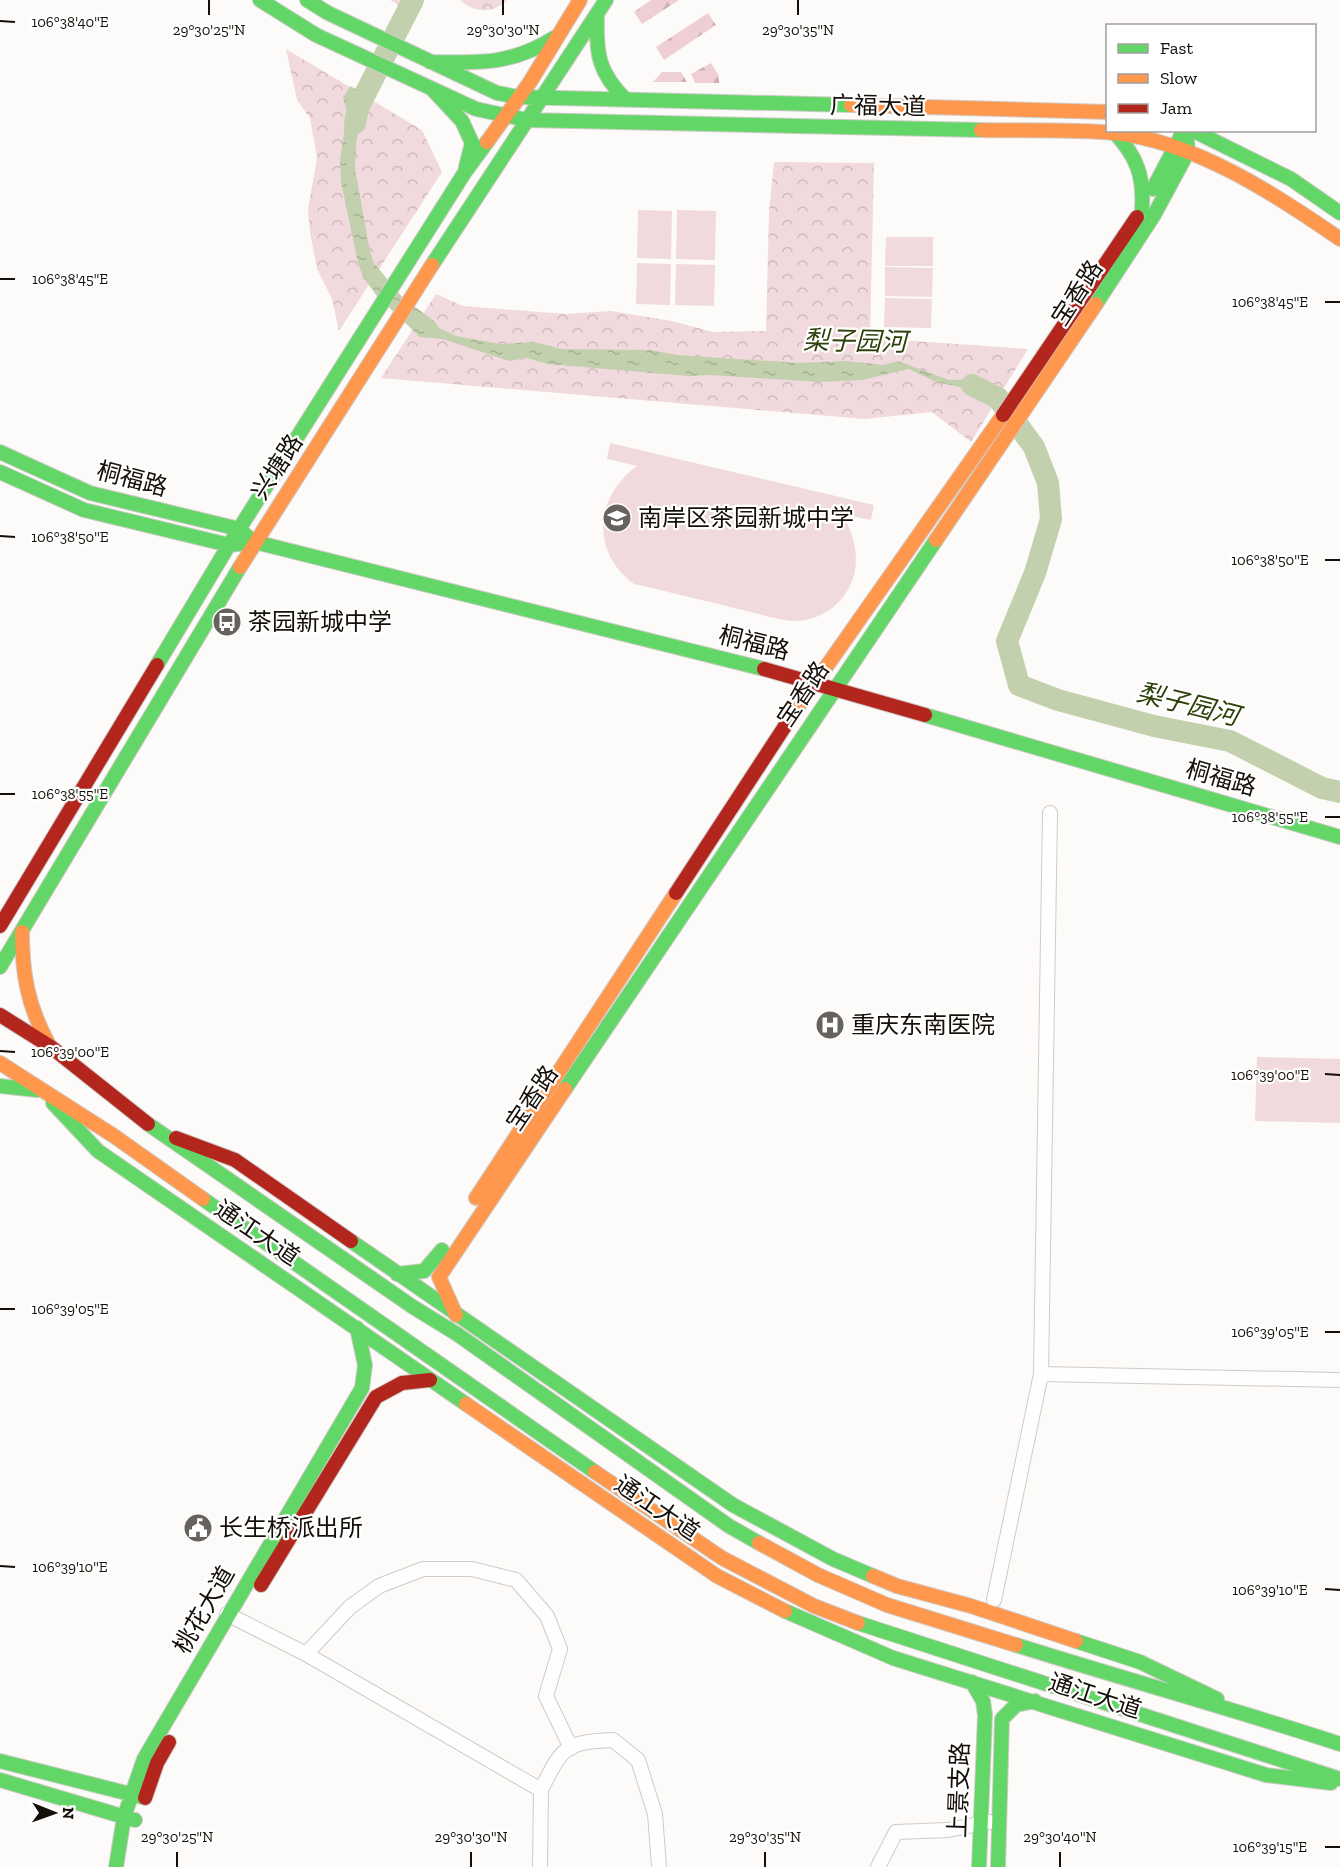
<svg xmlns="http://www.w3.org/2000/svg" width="1340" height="1867" font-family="'Zilla Slab','Noto Sans SC',serif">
	<defs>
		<pattern id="forest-firs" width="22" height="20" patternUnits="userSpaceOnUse" patternTransform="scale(1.5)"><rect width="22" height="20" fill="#f0cfd4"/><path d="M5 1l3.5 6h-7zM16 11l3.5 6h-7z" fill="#cdb1b5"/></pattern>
		<pattern id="park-crowns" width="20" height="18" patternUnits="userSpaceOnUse" patternTransform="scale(1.5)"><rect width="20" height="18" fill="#f1dadd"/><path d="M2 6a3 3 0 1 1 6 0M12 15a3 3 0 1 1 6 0" fill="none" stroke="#cebabc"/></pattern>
		<pattern id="water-ripples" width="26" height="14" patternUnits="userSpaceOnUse" patternTransform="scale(1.5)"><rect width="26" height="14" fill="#c2d0ad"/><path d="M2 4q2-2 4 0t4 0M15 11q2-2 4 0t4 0" fill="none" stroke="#a6b194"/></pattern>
	</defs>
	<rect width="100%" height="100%" fill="#fdfbf9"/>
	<!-- grass -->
	<path fill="#f1dadd" d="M638 210 672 211 671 259 637 258Z
		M677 210 716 211 715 260 676 259Z
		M886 237H933V266H885Z
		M637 263 671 264 670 305 636 304Z
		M676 264 715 265 714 306 675 305Z
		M885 267 933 268 932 297 885 296Z
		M885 298 932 299 931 328 884 327Z
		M610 443 874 505 871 520 843 514C855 538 862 563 849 588 840 605 824 616 806 620 785 624 762 614 742 610 706 601 670 592 634 584 590 552 595 496 637 466L607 459Z
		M1257 1057 1340 1059V1123L1255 1121Z"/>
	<!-- forest -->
	<path fill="url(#forest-firs)" d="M651 0H679L642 24 634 12Z
		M708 13 716 25 664 60 656 47Z
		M711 63 719 76V83H695L691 74Z
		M662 72H681L687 82H653Z"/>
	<!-- park -->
	<path fill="url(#park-crowns)" d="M390 0H424L417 16Z
		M460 0H507C494 14 473 13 460 0Z
		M286 49 422 130 442 172 339 331 332 299 317 269 310 232 308 209 317 158 310 118 297 100Z
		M774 162 874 163 870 338 1028 349 971 442 932 412 865 419 381 378 436 294 463 306 566 314 611 311 672 321 713 332 766 331 769 212Z"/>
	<!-- water -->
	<path fill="url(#water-ripples)" d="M350 86 371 97 364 110 356 143 355 169 370 252 374 263 403 298 434 321 439 328 456 336 500 344 534 342 562 349 651 350 677 355 799 363 846 361 883 365 898 361 949 380 973 379 1001 393 993 406 990 400 977 391 936 382 909 369 862 380 818 382 710 375 688 376 548 364 527 358 509 361 443 339 420 337 377 296 363 277 358 263 341 182 340 160 347 111 343 98Z"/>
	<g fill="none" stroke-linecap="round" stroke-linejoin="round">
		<!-- river -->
		<path stroke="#c2d0ad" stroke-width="22" d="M355 123 358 108 413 0
			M972 385 998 398 1034 447 1048 483 1051 519 1035 573 1007 641 1019 685 1058 700 1154 726 1230 741 1322 788 1340 792"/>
		<!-- street casing -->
		<g stroke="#cfcbc7" stroke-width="16">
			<path id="street" d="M1041 1374 1340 1380
				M994 1600 1041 1374 1050 813
				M227 1614 306 1654 541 1790 540 1867
				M306 1654 350 1607 379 1586 423 1569H472L516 1580 547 1616 560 1649 546 1696 571 1748
				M541 1790C562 1748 564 1742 613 1740L638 1760 655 1814 659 1867
				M878 1867 896 1832 948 1830 989 1822"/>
		</g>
		<!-- fast casing -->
		<g stroke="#cfcbc7" stroke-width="16">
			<path id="fast" d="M260 0 316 35 476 109 527 120 981 130
				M307 0 328 13 497 93 518 97 851 105
				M597 16C596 54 598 72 626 100
				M430 62C479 63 511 65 554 38
				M433 90 462 121 472 143 466 167
				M1192 130 1291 179 1340 213
				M1115 133C1137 157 1144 176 1142 209
				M1153 189 1184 130
				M432 265 606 0
				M1096 304 1154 215 1188 152 1186 130
				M0 452 90 493 239 529 250 539
				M0 472 84 510 229 545 255 542 764 669
				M157 665 229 545 465 172 487 142
				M925 715 1340 837
				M0 967 240 567
				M0 1086 37 1090
				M565 1089 936 540
				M53 1103 98 1151 466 1404
				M148 1124 413 1307 457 1334 729 1526 759 1543
				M203 1199 595 1472
				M351 1241 733 1505 833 1559 873 1576
				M397 1274 424 1271 442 1250
				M785 1611 893 1658 1266 1775 1331 1783
				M858 1623 1340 1779
				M1076 1641 1140 1662 1217 1699
				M1016 1645C1124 1679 1233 1709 1340 1744
				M972 1682 983 1701 985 1715 979 1867
				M0 1761 142 1797
				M0 1780 135 1820
				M116 1867 124 1817 144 1759 362 1388 365 1365 357 1328
				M998 1867 1002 1719 1016 1705 1035 1701"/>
		</g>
		<!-- slow casing -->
		<g stroke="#cfcbc7" stroke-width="16">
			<path id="slow" d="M851 105 1108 112
				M981 130C1025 131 1070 129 1114 133 1194 141 1275 194 1340 239
				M487 142 530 82 580 0
				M936 540 1096 304
				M240 567 432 265
				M791 717 1003 415
				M22 932C22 974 28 1006 48 1043
				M0 1063 114 1136 203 1199
				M476 1198 676 893
				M456 1315 439 1277 565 1089
				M466 1404 717 1576 785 1611
				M595 1472 722 1558 814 1606 858 1623
				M759 1543 818 1575 887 1605 1016 1645
				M873 1576 897 1586 971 1606 1076 1641"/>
		</g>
		<!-- jam casing -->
		<g stroke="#cfcbc7" stroke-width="16">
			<path id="jam" d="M1003 415 1137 217
				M764 669 925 715
				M676 893 791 717
				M0 926 157 665
				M0 1015 51 1047 148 1124
				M176 1138 235 1160 351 1241
				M261 1585 376 1397 402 1383 430 1380
				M145 1798 157 1763 169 1742"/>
		</g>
		<!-- street -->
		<use href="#street" stroke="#fffefe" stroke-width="14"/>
		<!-- fast -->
		<use href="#fast" stroke="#63d668" stroke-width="14"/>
		<!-- slow -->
		<use href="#slow" stroke="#ff974d" stroke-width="14"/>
		<!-- jam -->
		<use href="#jam" stroke="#b3261e" stroke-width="14"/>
	</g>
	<!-- ticks -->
	<path fill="none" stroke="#150f09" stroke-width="2" d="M209 15V0M503 15V0M798 15V0M0 21 15 22M0 279H15M1325 302H1340M0 536 15 537M1325 560H1340M0 794H15M1325 817H1340M0 1051 15 1052M1325 1074 1340 1075M0 1309H15M1325 1332H1340M0 1566 15 1567M1325 1589 1340 1590M1325 1847H1340M177 1867V1852M471 1867V1852M765 1867V1852M1060 1867V1852"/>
	<!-- icons -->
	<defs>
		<g id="school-disc" transform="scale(1.5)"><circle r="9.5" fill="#66625d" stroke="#fff"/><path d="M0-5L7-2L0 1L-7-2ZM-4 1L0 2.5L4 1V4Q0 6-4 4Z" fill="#fff"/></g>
		<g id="bus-disc" transform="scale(1.5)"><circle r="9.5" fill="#66625d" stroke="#fff"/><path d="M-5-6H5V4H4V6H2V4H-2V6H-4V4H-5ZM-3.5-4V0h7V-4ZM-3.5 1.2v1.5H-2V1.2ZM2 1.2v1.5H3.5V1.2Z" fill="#fff"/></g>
		<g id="hospital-disc" transform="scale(1.5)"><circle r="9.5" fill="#66625d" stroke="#fff"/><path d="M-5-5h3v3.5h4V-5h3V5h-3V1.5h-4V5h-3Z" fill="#fff"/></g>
		<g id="civic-disc" transform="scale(1.5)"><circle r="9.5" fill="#66625d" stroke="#fff"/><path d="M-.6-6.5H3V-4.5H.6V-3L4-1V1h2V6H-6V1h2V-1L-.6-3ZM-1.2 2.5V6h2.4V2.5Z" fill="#fff"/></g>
	</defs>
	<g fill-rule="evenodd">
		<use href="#school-disc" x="617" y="518"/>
		<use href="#bus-disc" x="227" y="622"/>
		<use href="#hospital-disc" x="830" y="1025"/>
		<use href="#civic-disc" x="198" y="1528"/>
	</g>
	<g text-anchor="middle" stroke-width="4.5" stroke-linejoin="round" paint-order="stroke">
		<!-- street labels -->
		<g font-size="24" fill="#150f09" stroke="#fff">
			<text transform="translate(878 106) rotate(1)" y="8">广福大道</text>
			<text transform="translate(1077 293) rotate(-57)" y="8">宝香路</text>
			<text transform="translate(277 467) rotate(-57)" y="8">兴塘路</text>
			<text transform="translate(132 479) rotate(15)" y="8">桐福路</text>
			<text transform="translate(754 643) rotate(14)" y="8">桐福路</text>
			<text transform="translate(803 694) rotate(-56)" y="8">宝香路</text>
			<text transform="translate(1221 778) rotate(16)" y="8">桐福路</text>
			<text transform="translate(532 1098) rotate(-56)" y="8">宝香路</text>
			<text transform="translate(257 1233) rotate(34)" y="8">通江大道</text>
			<text transform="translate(657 1508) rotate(34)" y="8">通江大道</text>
			<text transform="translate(204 1610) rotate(-60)" y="8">桃花大道</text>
			<text transform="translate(1095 1696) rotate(18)" y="8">通江大道</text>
			<text transform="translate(959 1790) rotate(-88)" y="8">上景支路</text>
		</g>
		<!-- poi labels -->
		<g font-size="24" fill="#150f09" stroke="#fff" text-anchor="start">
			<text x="638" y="526">南岸区茶园新城中学</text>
			<text x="248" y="630">茶园新城中学</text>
			<text x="851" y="1033">重庆东南医院</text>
			<text x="219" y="1536">长生桥派出所</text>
		</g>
		<!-- water labels -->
		<g font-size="26" font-style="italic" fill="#2e410a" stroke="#fff">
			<text transform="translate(855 341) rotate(1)" y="9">梨子园河</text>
			<text transform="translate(1188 704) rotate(14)" y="9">梨子园河</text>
		</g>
	</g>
	<g font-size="15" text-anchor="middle" fill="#150f09" stroke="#fff" stroke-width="4.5" stroke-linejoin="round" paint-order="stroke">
		<text x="70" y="27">106°38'40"E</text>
		<text x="209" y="35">29°30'25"N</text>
		<text x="503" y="35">29°30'30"N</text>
		<text x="798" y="35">29°30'35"N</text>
		<text x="70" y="284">106°38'45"E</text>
		<text x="1270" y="307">106°38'45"E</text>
		<text x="70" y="542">106°38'50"E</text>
		<text x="1270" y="565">106°38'50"E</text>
		<text x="70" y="799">106°38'55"E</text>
		<text x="1270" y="822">106°38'55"E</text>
		<text x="70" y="1057">106°39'00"E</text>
		<text x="1270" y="1080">106°39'00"E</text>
		<text x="70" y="1314">106°39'05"E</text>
		<text x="1270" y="1337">106°39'05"E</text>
		<text x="70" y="1572">106°39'10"E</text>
		<text x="1270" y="1595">106°39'10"E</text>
		<text x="177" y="1842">29°30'25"N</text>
		<text x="471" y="1842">29°30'30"N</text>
		<text x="765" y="1842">29°30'35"N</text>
		<text x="1060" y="1842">29°30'40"N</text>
		<text x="1270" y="1852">106°39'15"E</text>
	</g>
	<!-- legend -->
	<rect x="1106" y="24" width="210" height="108" fill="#ffffff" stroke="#a19f9d" stroke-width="1.5"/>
	<rect x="1118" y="44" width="30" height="9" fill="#63d668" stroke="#a19f9d" stroke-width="1.5"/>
	<text x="1160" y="54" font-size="18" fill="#150f09">Fast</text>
	<rect x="1118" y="74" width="30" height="9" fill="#ff974d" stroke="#a19f9d" stroke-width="1.5"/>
	<text x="1160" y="84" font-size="18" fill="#150f09">Slow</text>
	<rect x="1118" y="104" width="30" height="9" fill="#b3261e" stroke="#a19f9d" stroke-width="1.5"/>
	<text x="1160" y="114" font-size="18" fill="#150f09">Jam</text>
	<!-- north arrow -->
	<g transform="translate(54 1813) rotate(91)" stroke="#ffffff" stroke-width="4.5" paint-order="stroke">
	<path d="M0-4.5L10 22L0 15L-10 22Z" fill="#150f09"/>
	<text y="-9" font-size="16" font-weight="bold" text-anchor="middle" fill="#150f09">N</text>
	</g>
</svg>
